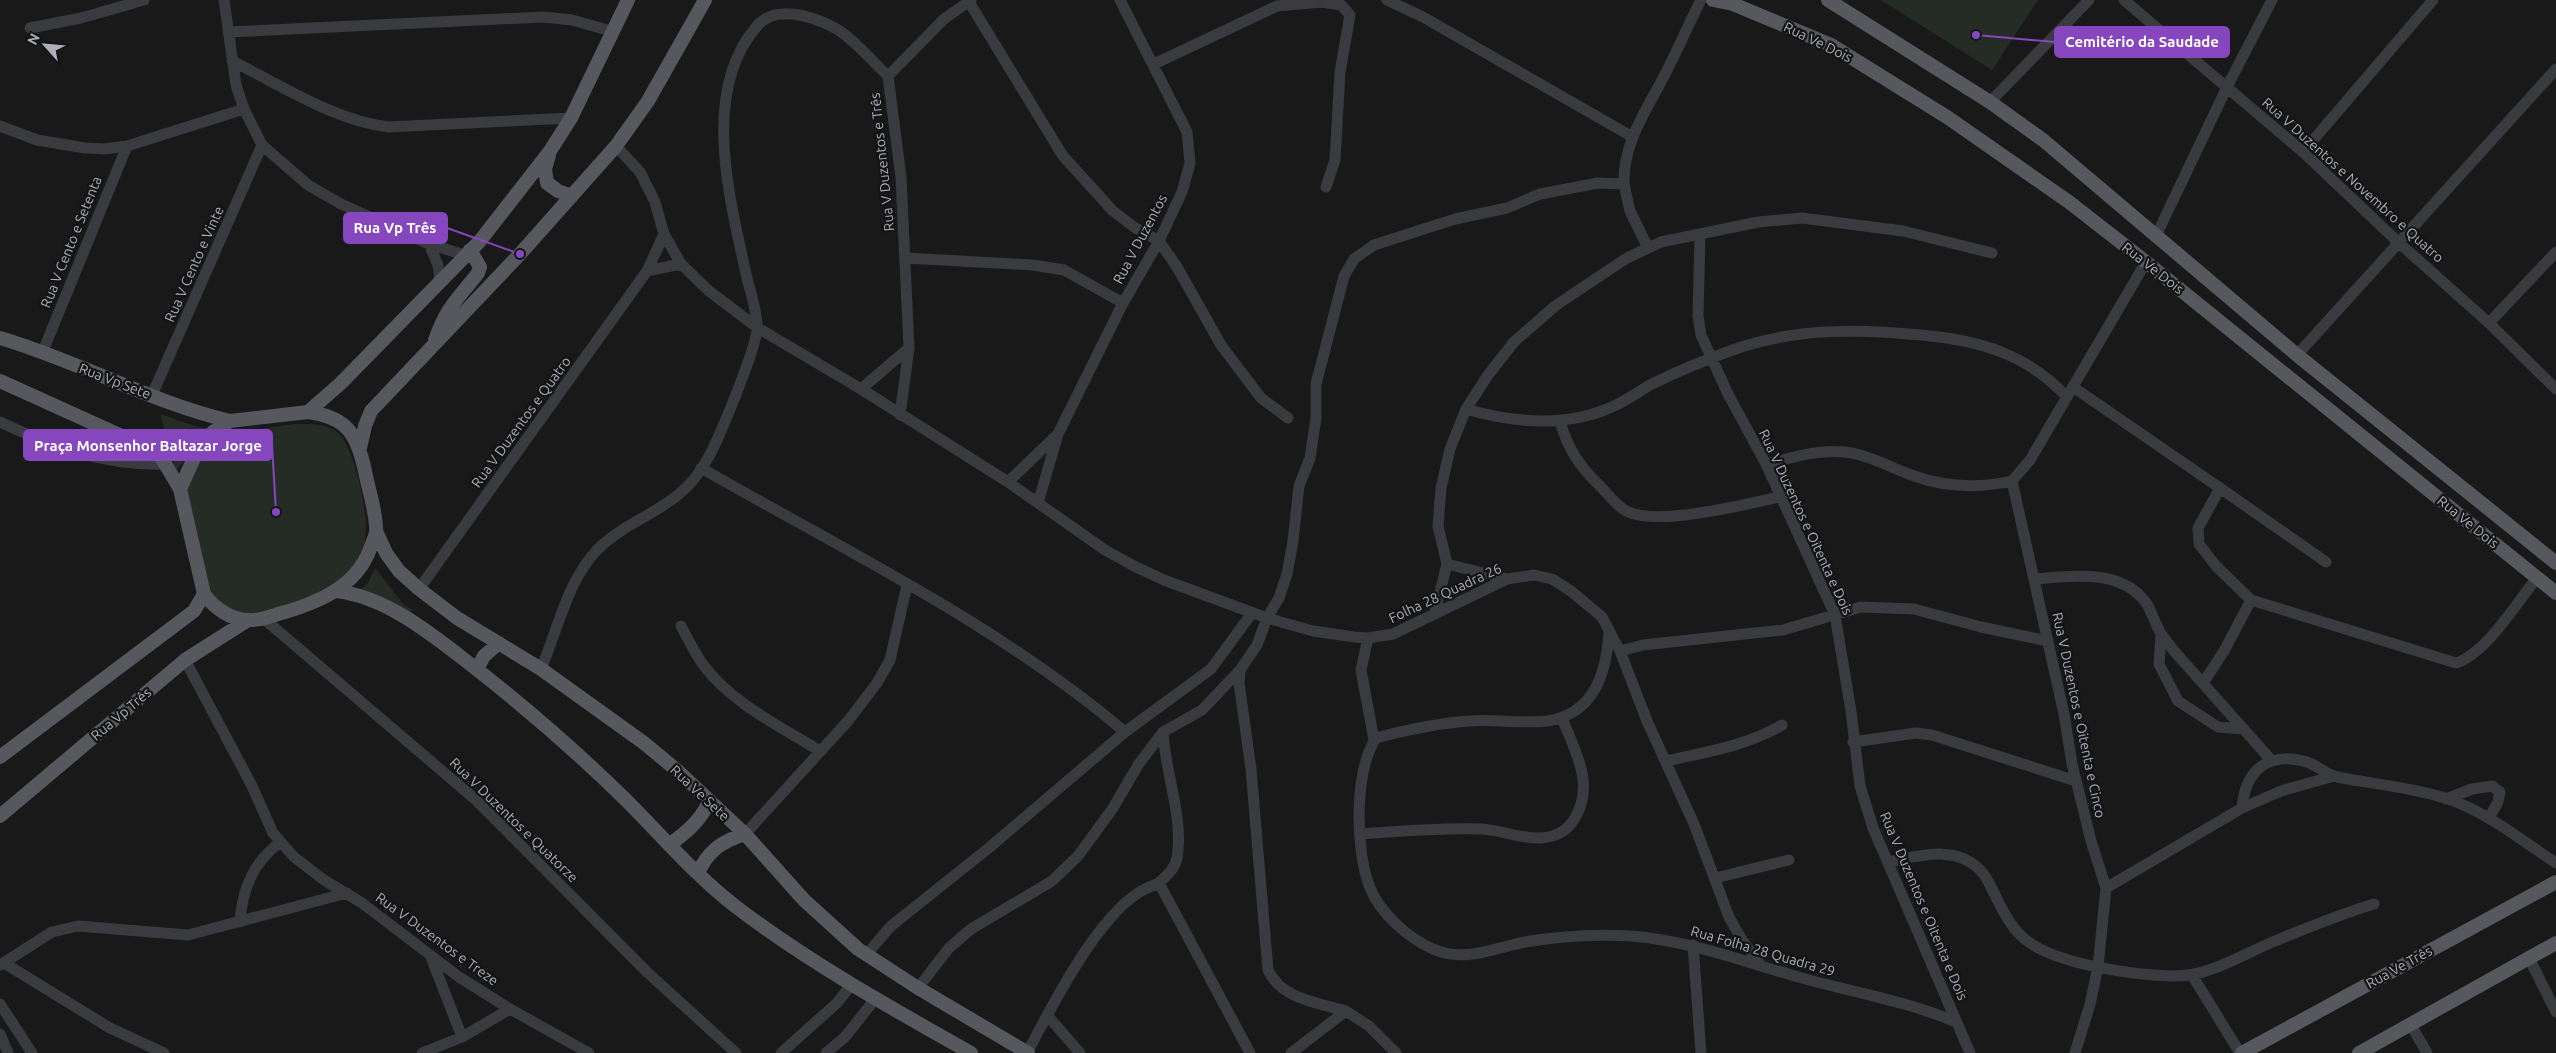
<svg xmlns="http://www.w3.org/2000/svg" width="2556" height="1053" font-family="Ubuntu,sans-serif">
	<rect width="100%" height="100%" fill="#19191a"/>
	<!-- green -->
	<path fill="#252c26" d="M1881 0H2038L1992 70Z
		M160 414 198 427 212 428 197 441 176 472Z
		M296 424C311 424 324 423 337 432 353 444 366 505 366 525 366 540 361 564 349 575 326 597 271 608 240 617L211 597 186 491C204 433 244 431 296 424Z
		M375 568 403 604 414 611 403 612 360 591 368 583Z"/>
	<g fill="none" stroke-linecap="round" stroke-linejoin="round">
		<!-- minor -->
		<path stroke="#3a3b3f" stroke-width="11" d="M224 0 236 85 244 109 262 145 308 185 341 204 429 244 465 255
			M1387 0 1423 17 1631 136
			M2124 0 2303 152 2398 242 2489 323 2556 389
			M969 2 1063 156 1113 211 1134 227 1159 241 1177 267 1221 345 1261 398 1288 418
			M30 28 81 18 144 0
			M228 32 544 17 572 20 611 31
			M232 61C281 85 335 121 389 127L571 118
			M1154 64 1277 6 1321 2 1341 5 1350 15 1340 72 1335 160 1326 187
			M888 76 944 19 971 0
			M1990 102 2089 0
			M0 126 37 140 85 148 104 149 127 146 244 109
			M616 146 640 172 655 202 664 234 681 264 709 291 758 328 861 389 1008 482 1105 550 1136 567 1164 580 1267 618 1313 631 1354 637 1368 638 1393 634 1507 579 1534 575 1552 579 1571 591 1602 617 1620 651 1647 721 1694 824 1729 917 1742 940 1760 964
			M2303 152 2433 0
			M1624 184C1623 144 1644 114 1662 80 1676 54 1687 27 1701 0
			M1700 234 1698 316 1701 335 1728 394 1766 464 1835 615 1851 711 1860 786 1873 828 1970 1053
			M2156 236 2227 87 2272 0
			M429 244 438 265 440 280
			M906 258 1033 265 1064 270 1123 303
			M647 271 681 264
			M2489 323 2556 252
			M43 351 127 146
			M2297 355 2556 69
			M2073 387 2220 488 2198 528 2199 544 2216 566 2251 600 2456 663C2487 653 2516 603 2537 578
			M861 389 909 348
			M152 395 262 145
			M1466 409C1514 423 1567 428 1614 406 1627 400 1638 392 1650 385 1680 370 1710 358 1741 347 1801 328 1860 329 1921 335 1979 340 2027 354 2067 397
			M1560 421C1567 447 1579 466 1599 485 1607 493 1614 503 1623 509 1651 529 1746 504 1780 497
			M0 422C53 447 106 466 165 464
			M1766 464C1791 458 1818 449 1845 452 1869 455 1892 468 1914 476 1945 487 1980 488 2012 481
			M701 468C844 550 999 625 1125 732
			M2012 481 2064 714 2072 764 2091 841 2106 888 2098 967 2090 1004 2075 1053
			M2012 481 2030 460 2146 262
			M1008 482 1057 435
			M2220 488 2326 562
			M1038 503 1058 434 1123 303 1159 241 1182 192 1190 163 1187 132 1120 0
			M1447 564 1507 579
			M2035 579C2072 576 2122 568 2147 604 2152 613 2155 623 2160 632 2164 639 2170 645 2174 651L2272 761
			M419 589 647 271 664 234
			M1435 612 1447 564 1438 526 1441 488 1450 449 1466 409 1488 375 1514 342 1555 306 1627 258 1661 242 1758 222 1802 218 1903 231 1992 253
			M263 618 476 800 648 973 736 1053
			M681 626C688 639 695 654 704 666 733 704 780 726 820 751
			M1609 633C1606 674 1594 714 1547 721 1522 724 1495 719 1470 721 1439 723 1406 730 1376 738 1354 772 1355 850 1370 888 1381 914 1408 938 1433 949 1465 963 1494 948 1525 942 1560 936 1595 934 1631 936 1694 941 1749 964 1809 980 1858 993 1909 1002 1956 1022
			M2161 634 2159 664 2178 701 2218 727 2244 729
			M1368 638 1361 670 1374 740
			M1620 651 1643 645 1783 630 1861 607 1914 609 1981 627 2048 641
			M185 660 251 784 273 833 294 857 324 880 362 903 459 977 510 1009 589 1053
			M541 669C558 629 567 581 598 549 621 526 654 515 679 494 705 474 719 436 731 407 737 392 758 339 757 327 757 310 750 291 746 274 730 199 700 91 757 26 776 4 812 16 835 28 854 39 871 60 888 76L901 177 909 348 900 415
			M1240 670 1239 683 1251 769 1268 970C1281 999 1318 1003 1346 1011
			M2203 683 2224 651 2251 600
			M1163 732C1165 773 1184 818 1177 858 1175 869 1166 876 1159 883L1250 1053
			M1853 742 1916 733 1932 735 2076 781
			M1666 761C1706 752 1746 746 1782 725
			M2446 799 2472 789 2492 786 2500 792 2498 802 2489 818
			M2242 808C2245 772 2266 752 2303 761 2315 763 2325 774 2337 777 2373 784 2410 787 2445 798 2486 811 2521 840 2556 863
			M745 834 848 721 877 683 890 660 907 585
			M1360 834C1400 831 1441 828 1481 829 1501 830 1521 839 1541 838 1556 837 1568 830 1575 818 1595 784 1575 751 1562 718
			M1888 862C1919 856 1956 844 1981 871 1988 878 1993 892 1998 901 2005 915 2013 930 2026 940 2056 964 2133 975 2172 976 2209 977 2241 955 2275 941 2307 928 2340 914 2374 904
			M1715 878 1789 860
			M2106 888 2242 808 2281 791 2334 776
			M240 922C242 889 253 863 279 843
			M1693 945 1701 1053
			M866 955 891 926 990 847 1125 732 1211 669 1252 613
			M431 957 462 1037
			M2530 960 2556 1012
			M4 963 110 1028 164 1053
			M0 965 52 932 78 926 188 935 347 893
			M2192 975 2240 1053
			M918 988 949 948 971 929 1052 881 1078 856 1113 808 1138 765 1163 732 1202 710 1240 670 1257 645 1267 618 1279 598 1287 574 1293 541 1299 486 1310 458 1316 418V384L1344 276 1354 259 1374 245 1455 219 1507 208 1540 194 1598 183 1624 184 1630 211 1648 248
			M0 1004 32 1053
			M1047 1015 1080 1053
			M2411 1025 2427 1053
			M0 1034 8 1053
			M422 1053 462 1037 510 1009
			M781 1053 837 1003 852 984
			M826 1053 845 1037 876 998
			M1027 1053C1052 1006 1094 922 1138 893 1144 889 1152 886 1159 883
			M1291 1053 1346 1011 1369 1026 1396 1053"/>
		<!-- major -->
		<path stroke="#56585e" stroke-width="14" d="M1713 0 1733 4 1831 45 1947 117 2069 202 2146 262 2556 593
			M1828 0 1990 102 2043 140 2297 355 2556 563
			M549 155 545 169 547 183 558 191 572 196
			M0 338C78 361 150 402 230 421
			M435 340C447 306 458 299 478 273L480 267 470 250
			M0 381 137 443 161 457 180 489
			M308 412C347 417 357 434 365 471 368 488 377 514 376 531 376 536 372 543 370 549 356 588 315 604 278 614 269 617 258 621 248 620 231 620 214 608 204 594L180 489 194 458 213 432 230 421Z
			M308 412 341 383 479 242 550 151 571 118 628 0
			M360 448 365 426 371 411 520 254 616 146 648 101 705 0
			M376 531 386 553 399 571 419 589 457 618 541 669 644 743 679 772 745 834 804 900 858 949 918 988 1028 1053
			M336 591C382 596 425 629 461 657 518 701 574 749 626 800 662 836 695 875 735 906 808 962 891 1008 971 1053
			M477 669 484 656 499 643
			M0 757 194 611 204 594
			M0 816 185 660 248 620
			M669 845C687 832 700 821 709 802
			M698 873C708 851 722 841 745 834
			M2242 1053 2556 882
			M2359 1053 2556 943"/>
	</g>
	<g text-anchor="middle" stroke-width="4.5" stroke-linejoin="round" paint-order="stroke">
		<!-- street labels -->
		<g font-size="14" fill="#acafb9" stroke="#141415">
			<text transform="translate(1818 42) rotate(26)" y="5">Rua Ve Dois</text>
			<text transform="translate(882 162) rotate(-96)" y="5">Rua V Duzentos e Três</text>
			<text transform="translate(2353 180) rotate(42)" y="5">Rua V Duzentos e Novembro e Quatro</text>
			<text transform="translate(1140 239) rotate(-62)" y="5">Rua V Duzentos</text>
			<text transform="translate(71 242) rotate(-68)" y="5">Rua V Cento e Setenta</text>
			<text transform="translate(194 264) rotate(-66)" y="5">Rua V Cento e Vinte</text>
			<text transform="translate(2153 268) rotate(38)" y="5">Rua Ve Dois</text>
			<text transform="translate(115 381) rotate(21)" y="5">Rua Vp Sete</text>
			<text transform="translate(521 422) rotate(-54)" y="5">Rua V Duzentos e Quatro</text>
			<text transform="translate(1806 522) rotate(65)" y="5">Rua V Duzentos e Oitenta e Dois</text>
			<text transform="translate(2468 522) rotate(39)" y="5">Rua Ve Dois</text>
			<text transform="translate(1445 593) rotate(-25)" y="5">Folha 28 Quadra 26</text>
			<text transform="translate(121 714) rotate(-40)" y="5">Rua Vp Três</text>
			<text transform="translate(2079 715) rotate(78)" y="5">Rua V Duzentos e Oitenta e Cinco</text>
			<text transform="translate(700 793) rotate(43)" y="5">Rua Ve Sete</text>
			<text transform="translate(514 820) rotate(44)" y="5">Rua V Duzentos e Quatorze</text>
			<text transform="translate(1924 906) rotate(67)" y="5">Rua V Duzentos e Oitenta e Dois</text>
			<text transform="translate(437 939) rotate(36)" y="5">Rua V Duzentos e Treze</text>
			<text transform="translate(1763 951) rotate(16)" y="5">Rua Folha 28 Quadra 29</text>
			<text transform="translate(2399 967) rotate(-29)" y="5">Rua Ve Três</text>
		</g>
	</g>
	<!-- callouts -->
	<path fill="none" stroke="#8546be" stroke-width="2" d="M1976 35L2055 42M520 254L447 228M276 512L272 445"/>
	<g fill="#8546be" stroke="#141415" stroke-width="2">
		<circle cx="1976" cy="35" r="5"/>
		<circle cx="520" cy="254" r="5"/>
		<circle cx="276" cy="512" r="5"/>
	</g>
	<g fill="#8546be" stroke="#8546be" stroke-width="2">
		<rect x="2055" y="27" width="174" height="30" rx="5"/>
		<rect x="344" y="213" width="103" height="30" rx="5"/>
		<rect x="24" y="430" width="248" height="30" rx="5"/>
	</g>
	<g font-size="15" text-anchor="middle" font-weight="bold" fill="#fff">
		<text x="2142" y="47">Cemitério da Saudade</text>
		<text x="395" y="233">Rua Vp Três</text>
		<text x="148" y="451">Praça Monsenhor Baltazar Jorge</text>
	</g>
	<!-- north arrow -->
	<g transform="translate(45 45) rotate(297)" stroke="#141415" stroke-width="4" paint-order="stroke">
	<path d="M0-4L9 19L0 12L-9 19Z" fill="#acafb9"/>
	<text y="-8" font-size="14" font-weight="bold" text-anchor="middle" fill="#acafb9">N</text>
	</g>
</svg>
